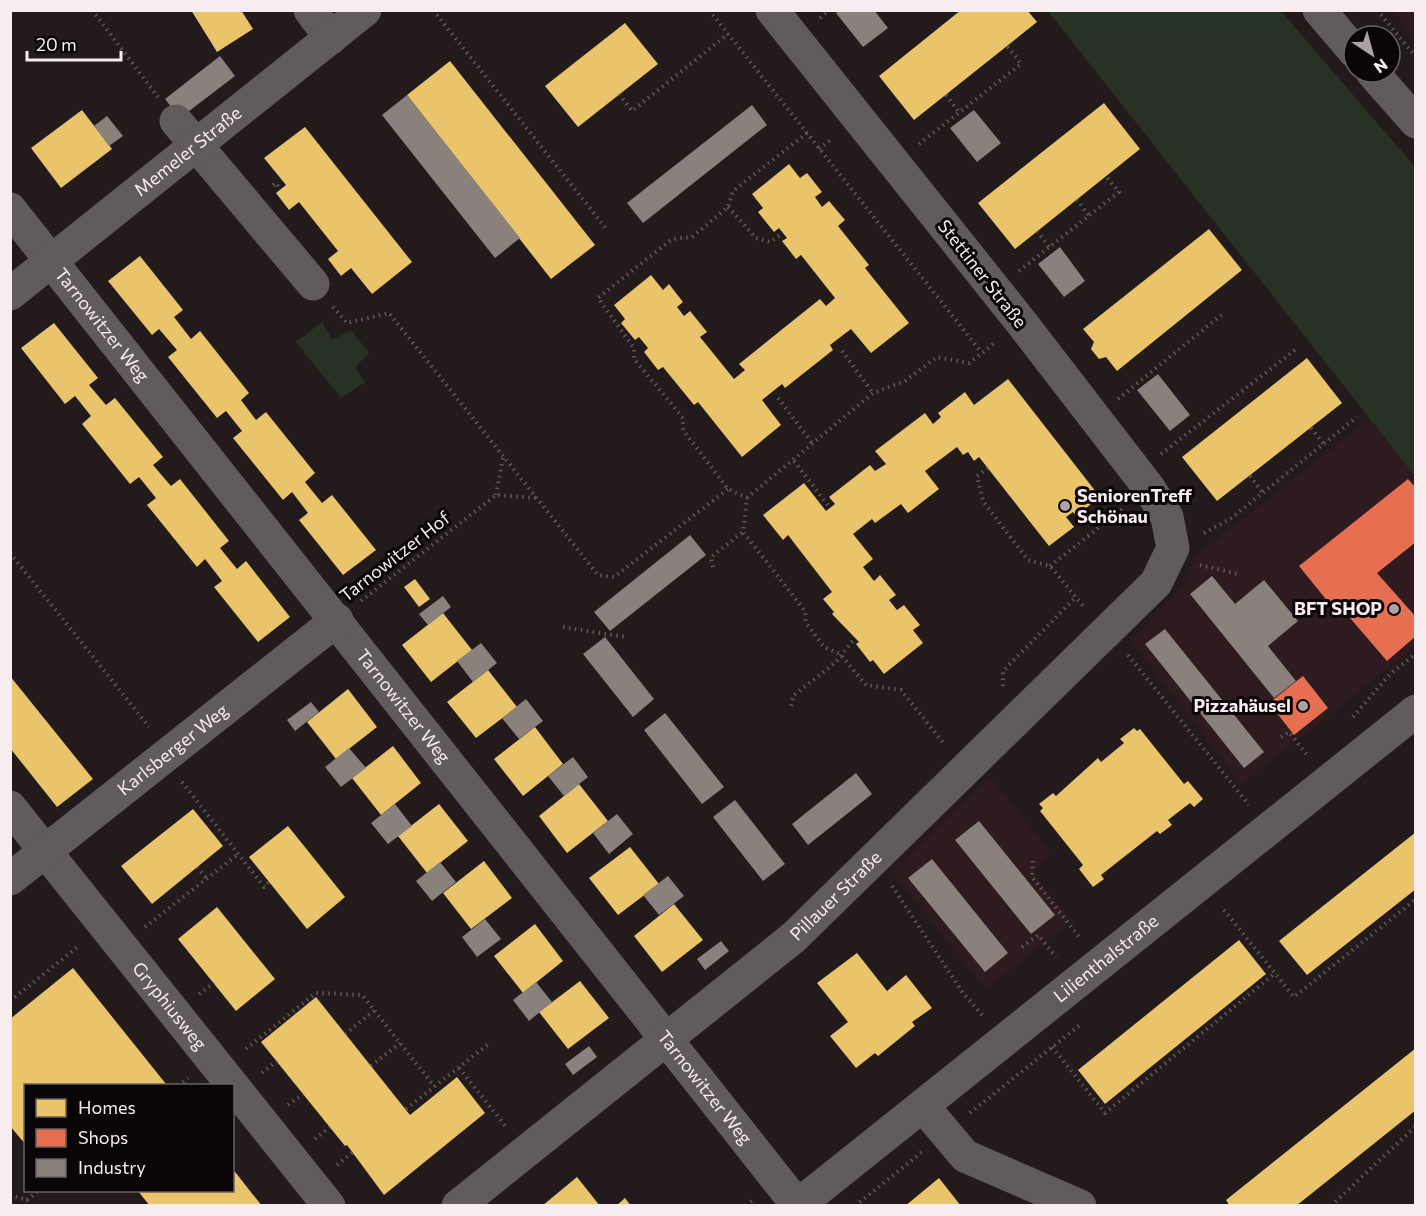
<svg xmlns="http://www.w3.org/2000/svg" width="1426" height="1216" font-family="Commissioner,sans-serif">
	<rect width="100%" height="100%" fill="#221a1b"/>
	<!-- built -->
	<path fill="#2e1b1f" d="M1392 11H1415V39L1396 14Z
		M1370 419 1415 476V647L1241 784 1131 640 1184 585 1196 556Z
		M990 777 1051 853 1033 873 1072 920 986 989 892 872Z"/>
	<!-- green -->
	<path fill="#283224" d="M1048 11H1281L1410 161 1416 169 1415 476Z
		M322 322 332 340 351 330 369 353 355 367 365 382 341 398 296 342Z"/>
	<!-- homes -->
	<path fill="#e9c46a" d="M191 10H241L253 29 217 52Z
		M961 10H1027L1037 22 914 120 879 76Z
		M625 23 658 64 578 127 545 86Z
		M450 61 595 245 551 279 407 95Z
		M1104 103 1140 149 1015 249 978 203Z
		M82 110 112 149 61 188 31 148Z
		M305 127 412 262 372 294 351 268 341 276 328 259 338 251 299 202 289 210 276 193 286 185 264 158Z
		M789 164 800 178 807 173 822 192 815 197 822 207 829 201 845 220 838 226 869 265 865 268 909 323 871 353 851 329 830 345 833 350 785 388 782 384 762 400 781 425 742 457 698 402 694 405 663 367 658 370 644 352 648 348 639 337 635 340 621 323 625 319 614 305 651 275 663 290 669 284 683 302 677 307 684 316 690 311 707 332 700 337 734 379 745 370 739 364 780 331 820 299 826 306 835 298 801 255 796 259 782 241 787 238 779 228 774 232 758 212 763 208 752 194Z
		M1209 229 1242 270 1117 371 1106 357 1099 359 1091 349 1094 342 1083 329Z
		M140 256 183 310 174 317 191 339 200 331 249 393 241 400 256 420 266 412 315 473 305 482 322 503 332 495 376 550 343 575 299 520 308 513 292 492 283 500 233 438 242 431 226 411 217 418 168 357 177 350 159 329 152 335 108 281Z
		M54 323 98 378 89 385 106 405 115 398 163 457 153 465 171 486 180 479 229 541 220 548 237 569 246 561 290 617 258 642 214 587 222 581 205 559 197 567 147 505 156 498 139 477 130 484 82 424 91 416 75 396 65 404 21 348Z
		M1307 358 1342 403 1217 501 1182 457Z
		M1008 379 1100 497 1076 516 1073 512 1066 517 1074 527 1049 546 979 457 974 461 968 452 963 455 957 447 925 471 939 489 908 513 901 504 875 523 872 519 853 534 873 559 863 567 874 581 880 575 896 595 889 600 897 610 904 605 920 625 913 630 923 643 884 674 873 660 870 662 856 644 859 642 832 614 834 612 823 599 832 592 788 535 783 540 763 515 804 483 826 511 835 504 829 497 870 465 875 471 886 464 875 451 925 413 933 424 941 417 938 413 965 392 974 405Z
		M415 579 430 599 419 607 404 587Z
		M443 613 472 650 431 682 402 645Z
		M488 670 517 707 476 738 447 702Z
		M10 676 93 779 57 807 10 748Z
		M348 689 377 727 336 759 307 722Z
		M535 727 563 764 523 796 494 759Z
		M1134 728 1137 731 1140 729 1184 784 1188 781 1203 799 1194 807 1190 803 1168 820 1172 825 1160 834 1157 831 1101 875 1104 879 1093 887 1079 869 1083 865 1040 811 1043 808 1039 804 1053 793 1056 796 1098 758 1101 762 1124 743 1120 739Z
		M393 746 421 783 381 815 352 778Z
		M579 784 608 821 567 853 539 816Z
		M439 804 468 841 427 873 398 836Z
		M193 809 223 846 152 904 121 866Z
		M288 826 345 897 307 929 249 857Z
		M1416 832V889L1307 975 1279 941Z
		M630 847 659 884 618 915 589 878Z
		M484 861 512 898 471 929 443 893Z
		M674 904 703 940 662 972 634 936Z
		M217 907 275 979 236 1011 178 939Z
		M535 924 563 961 523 993 494 956Z
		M1239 940 1266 974 1105 1104 1078 1070Z
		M857 953 887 991 906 975 932 1008 912 1022 915 1026 878 1056 875 1053 856 1068 830 1036 848 1022 817 983Z
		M73 968 166 1084 26 1086V1145L10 1126V1019Z
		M580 981 609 1018 568 1049 539 1012Z
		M316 997 410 1115 457 1077 485 1113 384 1195 347 1145 345 1146 261 1042Z
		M1416 1048V1110L1296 1206H1230L1226 1200Z
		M232 1168 262 1206H150L138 1191H232Z
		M577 1177 600 1206H542Z
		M939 1178 961 1206H905Z
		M625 1198 631 1206H616Z"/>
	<!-- shops -->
	<path fill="#e76f51" d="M1408 479 1416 488V542L1377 573 1416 617V636L1387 661 1338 604 1333 608 1299 566Z
		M1303 676 1328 708 1294 735 1269 703Z"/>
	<!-- industry -->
	<path fill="#8a817c" d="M840 10H874L888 28 863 47 836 13Z
		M220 56 235 76 180 118 165 99Z
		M407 95 520 238 495 258 382 115Z
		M752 105 767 125 643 223 627 203Z
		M974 110 1001 143 977 162 950 128Z
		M107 116 123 136 109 146 94 126Z
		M1060 247 1085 281 1064 297 1038 264Z
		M1158 374 1190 415 1170 431 1137 390Z
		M690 535 706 555 610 631 594 612Z
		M1212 576 1235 604 1264 580 1298 621 1268 646 1296 681 1274 698 1190 594Z
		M443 596 451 607 428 625 419 614Z
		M1165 629 1264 752 1244 768 1145 644Z
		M605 637 654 699 633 717 583 654Z
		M481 643 497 663 473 682 457 661Z
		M526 699 543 721 519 739 502 718Z
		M311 702 319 712 295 731 287 720Z
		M665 713 724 787 702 804 644 730Z
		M349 748 366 768 341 787 325 767Z
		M573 757 588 777 564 796 548 776Z
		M856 773 872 794 808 845 792 824Z
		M735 800 785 864 763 881 713 817Z
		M395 804 412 826 388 844 371 823Z
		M617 814 633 834 609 854 593 833Z
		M979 821 1055 915 1031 934 955 840Z
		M932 859 1008 953 985 972 908 878Z
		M440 862 456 882 432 901 416 881Z
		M668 876 684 896 659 915 643 895Z
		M485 919 501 939 477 957 462 937Z
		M721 941 729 951 705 970 697 959Z
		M536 982 552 1002 529 1021 513 1000Z
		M589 1046 597 1057 573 1075 565 1064Z"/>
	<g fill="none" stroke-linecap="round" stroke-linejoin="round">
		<!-- path -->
		<path stroke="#5f595a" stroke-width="4" stroke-dasharray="1.5 4.5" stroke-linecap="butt" d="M92 10 158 97
			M433 10 608 231
			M709 10 982 353
			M1377 10 1416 57
			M820 18 829 10
			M619 94 632 111 728 34
			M946 95 959 112
			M807 133 733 191 728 207 692 237 672 239 598 298 634 348V359L683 418V430L728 489 747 498 743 532 805 611 806 623 824 647 840 654 866 685 901 690 945 745
			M919 144 1021 64 1007 46
			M819 149 833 138
			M273 185 276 183 280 190
			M1077 199 1089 216
			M728 207 756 238 770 242 783 233
			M1037 231 1049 247
			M1019 271 1119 192 1106 176
			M333 307 347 323 389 313 598 575 614 577 728 489
			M842 351 873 393
			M778 398 812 443
			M1118 399 1225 312
			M1311 428 1324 444
			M1161 454 1295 350
			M794 461 830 508
			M988 468 977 476 983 501 1028 560 1050 566 1084 607
			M1250 476 1263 493
			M496 495 503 458
			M747 498 873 393 905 381 937 357 969 363 996 342
			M1204 533 1230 519 1357 417
			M10 553 149 727
			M1200 565 1238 574
			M1050 566 1125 507
			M713 567 711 557 743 532
			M361 601 496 495 536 498
			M563 627 625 637
			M1128 655 1249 805
			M1003 686V671L1076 597
			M791 706 794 695 835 663 855 638
			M1353 717 1391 673 1416 654
			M1281 737 1289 732 1307 755
			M182 782 264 887 269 882
			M1033 861 1032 877 1080 938
			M197 867 206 878
			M892 886 963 993 983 1016
			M1224 910 1294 997 1416 899
			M145 927 238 854
			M1022 947 1038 935 1056 957
			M199 994 214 983
			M10 1001 80 945
			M345 1034 375 1010
			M1052 1047 1105 1113 1274 974
			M246 1049 316 993 362 995 434 1086
			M371 1066 400 1043
			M459 1068 507 1128
			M262 1073 277 1061
			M178 1086 188 1078
			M288 1105 303 1094
			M406 1109 491 1042
			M970 1113 1081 1024
			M315 1139 330 1127
			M337 1165 353 1152
			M10 1195 27 1200 31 1206
			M27 1200 39 1190
			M746 1206 753 1200
			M855 1206 922 1152
			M1331 1206 1416 1126"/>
		<!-- minor -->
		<g stroke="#625b5c" stroke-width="33">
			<path d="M310 10 331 38"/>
			<path d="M1319 10 1354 51"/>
			<path d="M1372 72 1416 122"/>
			<path d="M176 121 313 284"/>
			<path id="s1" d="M10 209 798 1206"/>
			<path id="s2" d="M10 294 365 10"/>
			<path id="s3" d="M10 807 329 1206"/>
			<path id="s4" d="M10 879 337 620"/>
			<path d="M923 1106 965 1156 1080 1206"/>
			<path id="s5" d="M458 1206 794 937 1156 583 1173 548 1167 517 1149 488 1021 322 772 10"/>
			<path id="s6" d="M797 1206 1416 711"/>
		</g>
	</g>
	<!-- markers -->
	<g fill="#aca2a4" stroke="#0a0506" stroke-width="2">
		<circle cx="1065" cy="506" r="6"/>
		<circle cx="1394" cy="609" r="6"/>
		<circle cx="1303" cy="706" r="6"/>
	</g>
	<g text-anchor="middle" stroke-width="6" stroke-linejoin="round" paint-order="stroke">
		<!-- street labels -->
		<g font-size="18" fill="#f7ecee" stroke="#0a0506">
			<text dy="6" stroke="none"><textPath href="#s2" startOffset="228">Memeler Straße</textPath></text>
			<text transform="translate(982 274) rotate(52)" y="6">Stettiner Straße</text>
			<text dy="6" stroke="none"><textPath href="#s1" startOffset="148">Tarnowitzer Weg</textPath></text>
			<text transform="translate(395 557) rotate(-38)" y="6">Tarnowitzer Hof</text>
			<text dy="6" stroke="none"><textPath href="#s1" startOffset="634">Tarnowitzer Weg</textPath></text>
			<text dy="6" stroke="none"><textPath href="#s4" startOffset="208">Karlsberger Weg</textPath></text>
			<text dy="6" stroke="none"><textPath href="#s5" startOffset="489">Pillauer Straße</textPath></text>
			<text dy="6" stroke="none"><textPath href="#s6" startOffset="396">Lilienthalstraße</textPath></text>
			<text dy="6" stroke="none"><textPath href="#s3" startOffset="255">Gryphiusweg</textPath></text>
			<text dy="6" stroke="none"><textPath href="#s1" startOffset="1120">Tarnowitzer Weg</textPath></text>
		</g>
		<!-- poi labels -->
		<g font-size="18" font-weight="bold" fill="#f7ecee" stroke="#0a0506" text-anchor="end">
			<text x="1077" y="502" text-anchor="start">SeniorenTreff<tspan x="1077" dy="21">Schönau</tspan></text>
			<text x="1382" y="615">BFT SHOP</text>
			<text x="1291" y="712">Pizzahäusel</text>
		</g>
	</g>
	<!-- border -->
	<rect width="1426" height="1216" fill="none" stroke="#f7ecee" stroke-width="24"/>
	<!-- legend -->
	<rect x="24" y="1084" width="210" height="108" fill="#0a0506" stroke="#696163" stroke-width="1.5"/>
	<rect x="36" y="1099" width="30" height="18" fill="#e9c46a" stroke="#696163" stroke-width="1.5"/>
	<text x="78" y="1114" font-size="18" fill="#f7ecee">Homes</text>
	<rect x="36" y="1129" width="30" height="18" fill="#e76f51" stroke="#696163" stroke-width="1.5"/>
	<text x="78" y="1144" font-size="18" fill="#f7ecee">Shops</text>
	<rect x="36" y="1159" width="30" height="18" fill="#8a817c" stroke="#696163" stroke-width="1.5"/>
	<text x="78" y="1174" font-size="18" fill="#f7ecee">Industry</text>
	<!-- north arrow -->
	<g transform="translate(1372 54) rotate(144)"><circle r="28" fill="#0a0506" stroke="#696163" stroke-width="1.5"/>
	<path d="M0-4.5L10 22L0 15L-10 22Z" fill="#aca2a4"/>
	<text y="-9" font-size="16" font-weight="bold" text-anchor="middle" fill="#f7ecee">N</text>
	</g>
	<!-- scale -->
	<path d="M27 51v9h94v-9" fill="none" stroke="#f7ecee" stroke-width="3"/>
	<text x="36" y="51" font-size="18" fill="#f7ecee" stroke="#0a0506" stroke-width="4.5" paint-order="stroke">20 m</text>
</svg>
